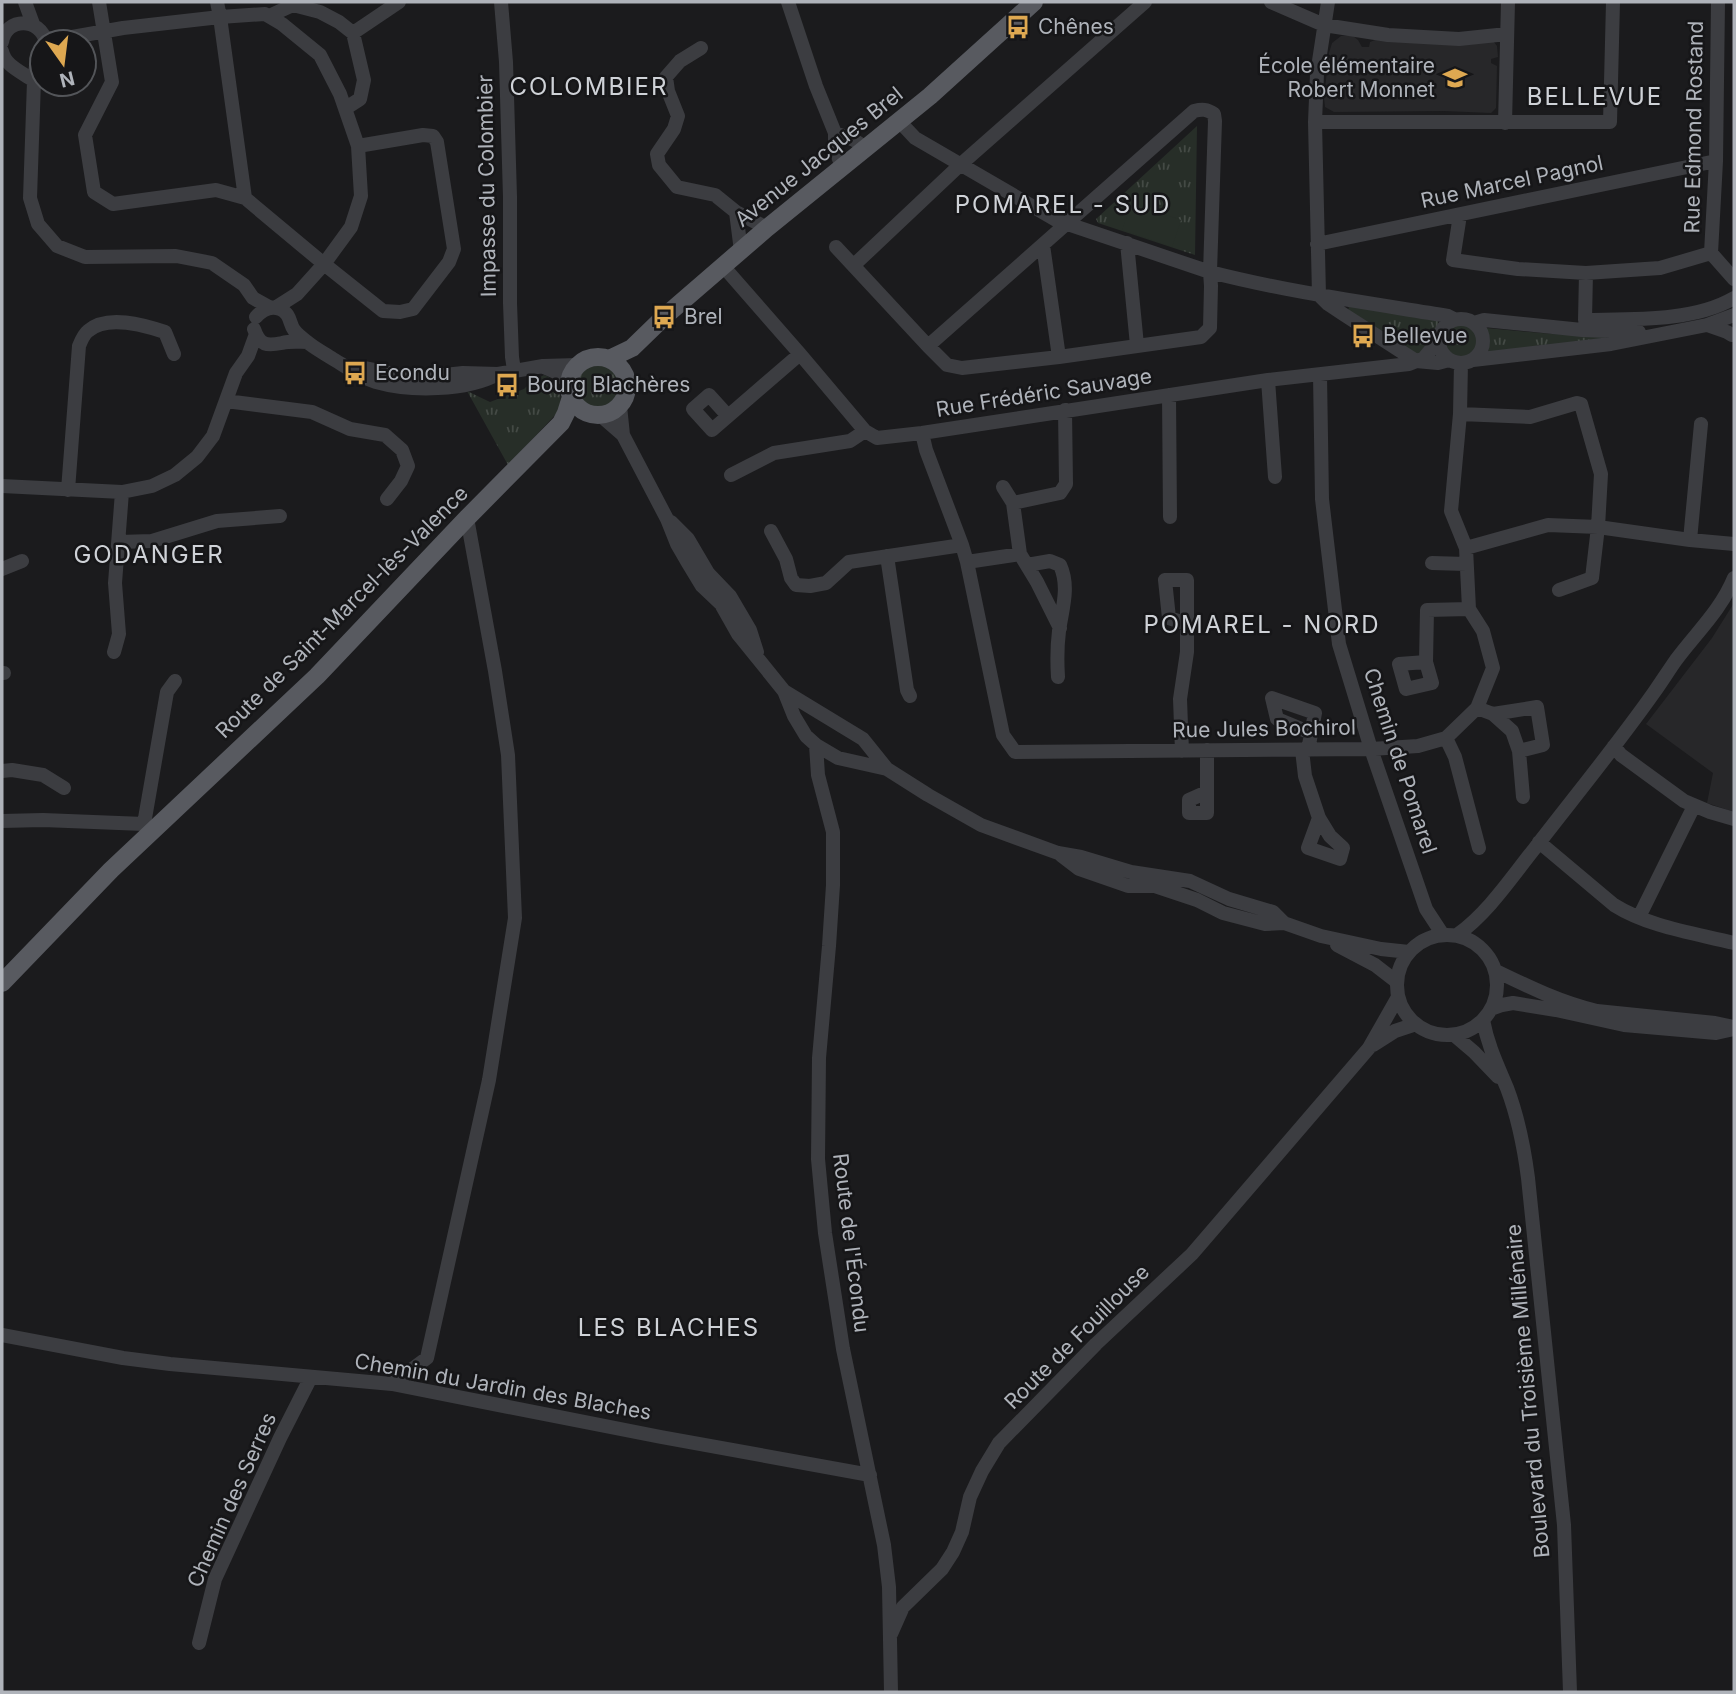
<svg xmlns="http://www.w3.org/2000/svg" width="1736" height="1694" font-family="Inter,sans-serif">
	<defs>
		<pattern id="grass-tufts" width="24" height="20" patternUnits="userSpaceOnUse" patternTransform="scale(1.75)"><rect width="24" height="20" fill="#272e28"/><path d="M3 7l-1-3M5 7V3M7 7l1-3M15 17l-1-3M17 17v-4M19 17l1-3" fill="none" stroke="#444a45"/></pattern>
	</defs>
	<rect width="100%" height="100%" fill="#1b1b1d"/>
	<!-- built -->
	<path fill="#272729" d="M1352 35 1358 40 1362 47H1369L1370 42 1375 40 1494 42 1497 46 1498 57 1491 59V63L1497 66 1496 108 1491 113 1444 111 1334 112 1325 107 1324 98 1329 53 1332 43 1341 36Z
		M1734 603V812L1707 803 1713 773 1646 724 1712 638Z"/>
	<!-- grass -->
	<path fill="url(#grass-tufts)" d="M1197 126 1195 255 1098 223 1096 219Z
		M1349 305 1438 321C1441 336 1428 346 1418 356L1348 313Z
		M1443 340a17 17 0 1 1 34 0a17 17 0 1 1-34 0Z
		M1486 328 1552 334 1606 335V341L1488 354 1489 343Z
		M575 386a23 23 0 1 1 46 0a23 23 0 1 1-46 0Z
		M544 375C561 381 564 399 557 413L508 465 467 391 490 402 524 389 531 382Z"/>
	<!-- garden -->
	<path fill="#272e28" d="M1132 203 1181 220 1172 247 1122 230Z"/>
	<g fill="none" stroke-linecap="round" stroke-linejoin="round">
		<!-- minor -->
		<path stroke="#3c3d41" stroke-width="14" d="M25 2 33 24
			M99 2 112 82 85 135 94 192 113 204 216 190 245 198
			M217 2 220 17 265 14 282 24 320 55 340 94 358 146 361 196 351 227 324 264 383 311 400 312 413 309 449 262 454 249 437 142 433 136 423 135 358 146
			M501 2 506 62 510 197V303L512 357 514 370
			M788 2 816 86 835 133V145L839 159 843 166
			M1271 2 1324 25 1388 35 1459 39 1507 34
			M269 16 293 5 320 12 339 22 353 33 364 80 360 99 346 108
			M353 33 399 2
			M45 38 61 39 123 28 220 17 245 198 324 264 297 294 275 308
			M2 42C6 17 40 17 46 42
			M701 48 680 61 666 77 668 91 678 116 674 129 657 154 659 165 677 187 715 195 736 212 767 228
			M2 51C5 66 22 72 34 81
			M36 66 34 81 30 198 38 224 57 246 85 257 176 256 212 263 244 285 253 298 271 308
			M900 122 915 138 1056 220 1210 272C1288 292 1369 303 1448 316L1454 319
			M1315 122H1610L1613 2
			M1505 123 1508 2
			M835 133 854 140 866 148
			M736 212 741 251
			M1460 215 1453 260 1518 269 1586 273 1660 268 1711 253
			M1127 243 1137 345
			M1317 244 1716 161
			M1043 245 1059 357
			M836 247 928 346 947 365 962 368 1059 357 1201 337 1210 328 1211 286 1210 272 1215 121 1214 114C1207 109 1202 109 1194 111L928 346
			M1711 253 1716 161 1718 2
			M1711 253 1734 279
			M854 265 960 165 1145 2
			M723 266 800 354 865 431 877 438 922 433 1268 380 1409 364 1424 358 1438 341
			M1586 273 1585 320C1632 319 1693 322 1734 298
			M1319 295 1315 122 1317 74 1328 2
			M1320 296 1328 304 1343 314 1416 361 1438 363 1449 360
			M256 317C262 310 270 305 280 309 291 314 289 323 294 330 297 334 302 338 306 341 314 348 324 353 333 359 347 367 360 377 376 382 411 392 466 391 498 374
			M1439 341a22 22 0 1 1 44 0a22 22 0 1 1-44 0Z
			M1474 323 1484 320 1582 330 1639 332
			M1707 325 1727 332 1732 335
			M254 329C260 346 267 346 282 343 290 341 299 342 307 342
			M1473 360 1611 344 1707 325 1734 315
			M360 367 400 375 426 377 463 373 498 374 543 366 577 365
			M544 367 558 373 569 383
			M1320 375 1322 499 1339 644 1371 749 1426 909 1443 935
			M1268 380 1275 477
			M1169 395 1170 517
			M226 401 312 412 350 429 385 435 402 450 408 466 401 481 387 499
			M620 406 623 435 667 519 677 544 688 563 702 586 721 604 738 634 784 691 794 716 806 736 816 745 838 758 887 769 928 795 981 825 1058 853 1081 857 1131 872 1190 881 1229 899 1273 912 1284 923 1321 936 1381 949 1409 952
			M1460 414 1530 417 1577 403 1581 404 1601 474 1598 527 1592 578 1559 590
			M600 415 623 435
			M728 416 709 395 693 409 712 430 800 354
			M922 433 926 450 962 545 967 562 1003 735 1015 752 1371 749 1418 746 1446 738 1477 708 1493 668 1483 631 1469 609 1466 548 1451 511 1460 414 1461 363
			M731 475 774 453 850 441 865 431
			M2 486 122 492 152 486 175 475 197 457 213 436 236 373 248 356 256 334
			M1003 487 1013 503 1020 554
			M68 490 79 346C81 341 84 334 88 331 107 314 144 325 165 332L174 354
			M1013 503 1060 493 1066 484 1065 410
			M671 522 688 539 708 573 730 596 750 630 757 652
			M771 531 786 559 791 578 796 585 810 586 826 583 849 562 962 545
			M1690 540 1701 424
			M119 542 152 541 217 521 280 516
			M1466 548 1548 525 1598 527 1690 540 1734 544
			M887 556 907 690 910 696
			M967 562 1020 554 1037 582 1060 628
			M1432 563 1466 564
			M1027 565 1050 561 1060 565C1070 587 1062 609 1059 631 1057 647 1057 661 1058 677
			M2 569 22 561
			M114 652 119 634 115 583 122 492
			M1426 662 1399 664 1406 689 1432 683 1426 662 1427 610 1469 609
			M2 673H4
			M784 691 863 739 887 769
			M1477 708 1493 714 1537 707 1543 745 1519 751
			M1493 714 1512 731 1519 751 1523 797
			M1446 738 1455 757 1479 848
			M816 745 818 775 833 832V885L829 946 819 1058 818 1159 825 1233 843 1349 884 1545 889 1587 891 1692
			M1614 746 1621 755 1684 801 1710 812 1734 819
			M1207 750V792L1189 800V813H1207V792
			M1302 750 1305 776 1319 818 1308 848 1340 859 1343 848 1330 836 1319 818
			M1308 750 1315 713 1272 698 1277 719 1311 733
			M1182 751 1180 699 1187 652V624L1169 618 1165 580H1187V624
			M2 771 12 770 43 775 64 788
			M2 821 43 820 144 824 152 831
			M144 824 167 692 175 681
			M1539 842 1614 905C1649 927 1694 933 1734 943
			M1062 856 1079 869 1128 886H1155L1197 900 1223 913 1265 924 1284 923
			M1639 917 1694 806
			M1397 985a50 50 0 1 1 100 0a50 50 0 1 1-100 0Z
			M1457 935C1488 913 1511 878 1535 848 1575 796 1617 745 1655 691 1662 681 1669 670 1676 660 1696 633 1721 610 1734 578
			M1337 945 1375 965 1397 982
			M1496 971C1529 987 1562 1003 1597 1011L1715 1023 1734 1027
			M1491 1009 1502 1005 1513 1003 1556 1010 1624 1025 1716 1033 1734 1029
			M1483 1020C1488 1046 1497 1064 1507 1088 1518 1117 1524 1147 1528 1178L1564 1525 1570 1692
			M1454 1035 1474 1052 1498 1077
			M1373 1045 1395 1031 1416 1024
			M2 1335 123 1358 170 1364 392 1384 661 1437 870 1475
			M392 1384 427 1358 489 1080 515 918 508 755 495 671 467 518
			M891 1634 903 1607 942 1569 953 1552 962 1532 970 1497 982 1471 999 1443 1096 1344 1192 1254 1369 1048 1398 997
			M199 1643 215 1579 280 1438 311 1377"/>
		<!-- major -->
		<path stroke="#585a60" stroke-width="18" d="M569 386a29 29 0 1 1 58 0a29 29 0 1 1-58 0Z
			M609 359 632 348 664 317 767 228 930 96 1034 2
			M2 983 111 870 317 676 467 518 561 423 566 413 571 397"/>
	</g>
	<!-- icons -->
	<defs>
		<g id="bus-bare" transform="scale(1.89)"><path d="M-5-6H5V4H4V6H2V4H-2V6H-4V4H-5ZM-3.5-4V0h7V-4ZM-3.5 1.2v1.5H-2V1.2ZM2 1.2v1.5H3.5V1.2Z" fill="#dea851" stroke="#161618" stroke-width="2.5" paint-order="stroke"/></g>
		<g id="school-bare" transform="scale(1.89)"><path d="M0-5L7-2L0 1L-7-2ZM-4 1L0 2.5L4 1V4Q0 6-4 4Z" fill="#dea851" stroke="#161618" stroke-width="2.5" paint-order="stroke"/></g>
	</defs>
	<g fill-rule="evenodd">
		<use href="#bus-bare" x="1018" y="27"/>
		<use href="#school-bare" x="1455" y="78"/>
		<use href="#bus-bare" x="664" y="317"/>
		<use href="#bus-bare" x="1363" y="336"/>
		<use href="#bus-bare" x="355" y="373"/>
		<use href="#bus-bare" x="507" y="385"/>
	</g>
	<g text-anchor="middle" stroke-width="5" stroke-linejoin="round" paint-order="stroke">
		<!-- poi labels -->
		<g font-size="21" fill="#afb3ba" stroke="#161618" text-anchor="start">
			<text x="1038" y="34">Chênes</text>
			<text x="1435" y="73" text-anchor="end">École élémentaire<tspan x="1435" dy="24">Robert Monnet</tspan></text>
			<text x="684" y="324">Brel</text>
			<text x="1383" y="343">Bellevue</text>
			<text x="375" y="380">Econdu</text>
			<text x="527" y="392">Bourg Blachères</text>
		</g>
		<!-- street labels -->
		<g font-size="21" fill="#afb3ba" stroke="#161618">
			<text transform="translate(1694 127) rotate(-89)" y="7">Rue Edmond Rostand</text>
			<text transform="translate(819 157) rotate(-39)" y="7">Avenue Jacques Brel</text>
			<text transform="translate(1512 182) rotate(-12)" y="7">Rue Marcel Pagnol</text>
			<text transform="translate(487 186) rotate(-91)" y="7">Impasse du Colombier</text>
			<text transform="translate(1044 393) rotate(-9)" y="7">Rue Frédéric Sauvage</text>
			<text transform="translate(342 612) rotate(-45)" y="7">Route de Saint-Marcel-lès-Valence</text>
			<text transform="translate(1264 729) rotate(-1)" y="7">Rue Jules Bochirol</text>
			<text transform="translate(1400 761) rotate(72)" y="7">Chemin de Pomarel</text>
			<text transform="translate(851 1243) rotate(83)" y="7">Route de l'Écondu</text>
			<text transform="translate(1077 1337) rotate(-45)" y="7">Route de Fouillouse</text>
			<text transform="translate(503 1387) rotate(10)" y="7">Chemin du Jardin des Blaches</text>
			<text transform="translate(1528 1391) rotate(-95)" y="7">Boulevard du Troisième Millénaire</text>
			<text transform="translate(232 1500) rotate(-66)" y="7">Chemin des Serres</text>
		</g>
		<!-- quarter labels -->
		<g font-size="24" letter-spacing="2" fill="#cfd2d7" stroke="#161618">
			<text x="589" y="95">COLOMBIER</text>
			<text x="1595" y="105">BELLEVUE</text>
			<text x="1063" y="213">POMAREL - SUD</text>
			<text x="149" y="563">GODANGER</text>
			<text x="1262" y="633">POMAREL - NORD</text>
			<text x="669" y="1336">LES BLACHES</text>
		</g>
	</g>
	<!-- border -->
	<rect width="1736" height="1694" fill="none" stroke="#afb3ba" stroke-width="7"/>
	<!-- north arrow -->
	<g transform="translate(63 63) rotate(166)"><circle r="33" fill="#161618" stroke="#535559" stroke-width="2"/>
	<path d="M0-5L12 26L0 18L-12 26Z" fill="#dea851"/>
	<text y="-10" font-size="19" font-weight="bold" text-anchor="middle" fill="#afb3ba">N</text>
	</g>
</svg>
